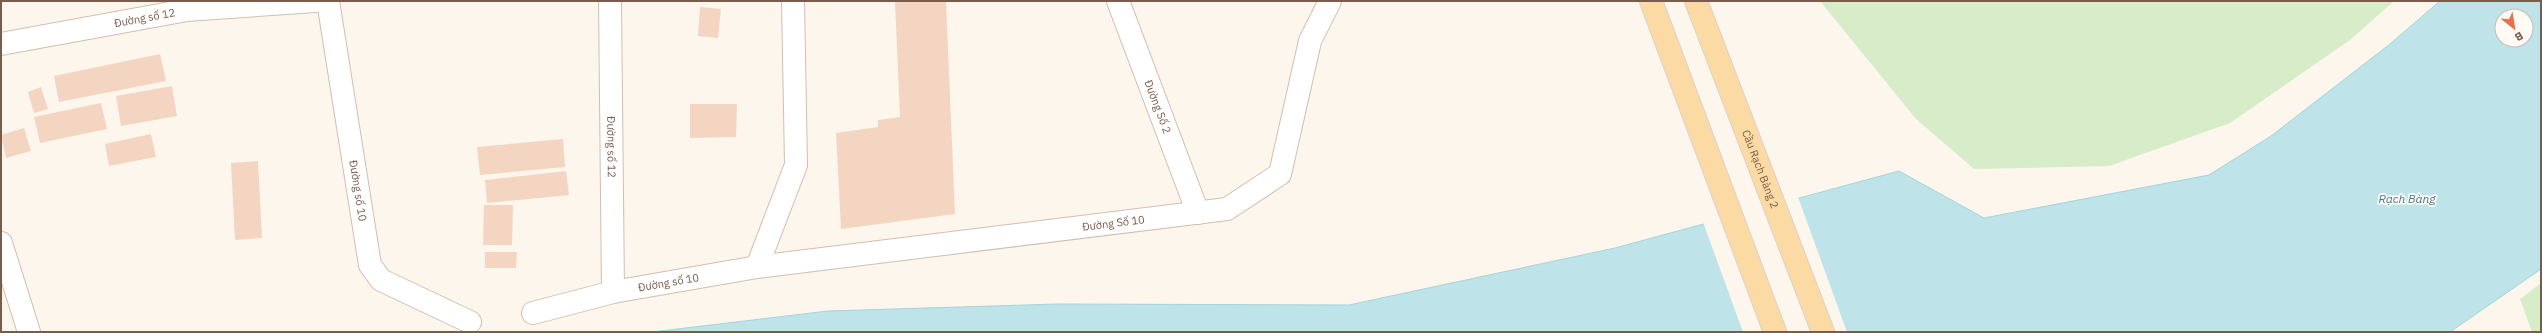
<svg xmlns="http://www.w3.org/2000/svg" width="2542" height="333" font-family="'IBM Plex Sans',sans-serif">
	<rect width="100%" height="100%" fill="#fdf6ec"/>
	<!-- green -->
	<path fill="#d7ecc8" d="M1820 1H2394L2350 40 2230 123 2109 166 1974 169 1916 119Z
		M2541 283V332H2532L2520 299Z"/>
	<!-- water -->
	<path fill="#bee3e8" stroke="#a4d3db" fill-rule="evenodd" d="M2440 1H2541V269L2450 332H652L828 311 1058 304 1349 305 1615 248 1899 171 1984 218 2209 175 2271 136 2390 44ZM2502 16H2526V40H2502Z"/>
	<!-- pier -->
	<path fill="#fdf6ec" d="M1798 197 1847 332H1743L1703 222Z"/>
	<!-- building -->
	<path fill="#f3d5c2" d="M895 1H946L955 214 841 229 836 133 878 127V120L900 117Z
		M700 7 721 9 718 38 698 36Z
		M160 54 166 81 59 102 54 76Z
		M172 86 177 116 121 126 116 96Z
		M41 87 48 109 34 113 28 92Z
		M101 103 107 129 40 143 34 117Z
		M690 104H737L736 137 690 138Z
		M24 128 31 151 6 158 1 135Z
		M151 134 156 157 109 166 105 144Z
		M563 139 565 167 480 175 477 147Z
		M258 161 262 238 235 240 231 163Z
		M566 171 569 195 487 203 485 180Z
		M484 205H513L512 245H483Z
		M485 252H517L516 268H485Z"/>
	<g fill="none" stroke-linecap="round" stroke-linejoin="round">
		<!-- minor casing -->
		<g stroke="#d1beb0" stroke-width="24">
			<g id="minor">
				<path id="s1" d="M328 1 370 265 381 280 470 322"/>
				<path id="s2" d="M610 1 613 292"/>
				<path id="s3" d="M1118 1 1198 213"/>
				<path id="s4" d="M1 44 187 10 315 1"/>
				<path d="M757 267 796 165 793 1"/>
				<path id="s5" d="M533 313 613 292 757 267 1227 209 1280 174 1310 41 1330 1"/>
			</g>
		</g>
		<!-- tertiary casing -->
		<g stroke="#d1beb0" stroke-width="24">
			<path id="tertiary" d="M1 243 29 332"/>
		</g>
		<!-- primary casing -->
		<g stroke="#dad1cd" stroke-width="24">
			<g id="primary">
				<path d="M1651 1 1775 332"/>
				<path id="s6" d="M1696 1 1823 332"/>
			</g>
		</g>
		<!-- minor -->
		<use href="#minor" stroke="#fff" stroke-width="22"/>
		<!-- tertiary -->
		<use href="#tertiary" stroke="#fff" stroke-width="22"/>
		<!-- primary -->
		<use href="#primary" stroke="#fcdaa4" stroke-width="22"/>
	</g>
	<g text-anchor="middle" stroke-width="3.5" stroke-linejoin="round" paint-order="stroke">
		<!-- street labels -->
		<g font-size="11" fill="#7a5c4c" stroke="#fffaf3">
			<text dy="4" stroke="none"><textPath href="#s4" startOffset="146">Đường số 12</textPath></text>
			<text dy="4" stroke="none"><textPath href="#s3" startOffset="113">Đường Số 2</textPath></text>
			<text dy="4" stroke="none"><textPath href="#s2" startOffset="146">Đường số 12</textPath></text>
			<text dy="4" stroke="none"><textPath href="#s6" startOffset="180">Cầu Rạch Bàng 2</textPath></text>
			<text dy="4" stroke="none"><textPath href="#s1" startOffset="192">Đường số 10</textPath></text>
			<text dy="4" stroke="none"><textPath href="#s5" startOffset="588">Đường Số 10</textPath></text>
			<text dy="4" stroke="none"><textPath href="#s5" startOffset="139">Đường số 10</textPath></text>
		</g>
		<!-- water labels -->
		<g font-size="12" font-style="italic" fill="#427b87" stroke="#fffaf3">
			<text x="2407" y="203">Rạch Bàng</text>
		</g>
	</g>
	<!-- border -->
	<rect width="2542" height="333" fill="none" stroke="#7a5c4c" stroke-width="4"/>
	<!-- north arrow -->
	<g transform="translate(2514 28) rotate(150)"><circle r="19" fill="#fffaf3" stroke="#cabbb0"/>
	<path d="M0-3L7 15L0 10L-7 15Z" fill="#e9704f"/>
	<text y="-6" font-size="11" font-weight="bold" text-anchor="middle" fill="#7a5c4c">B</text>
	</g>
</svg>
